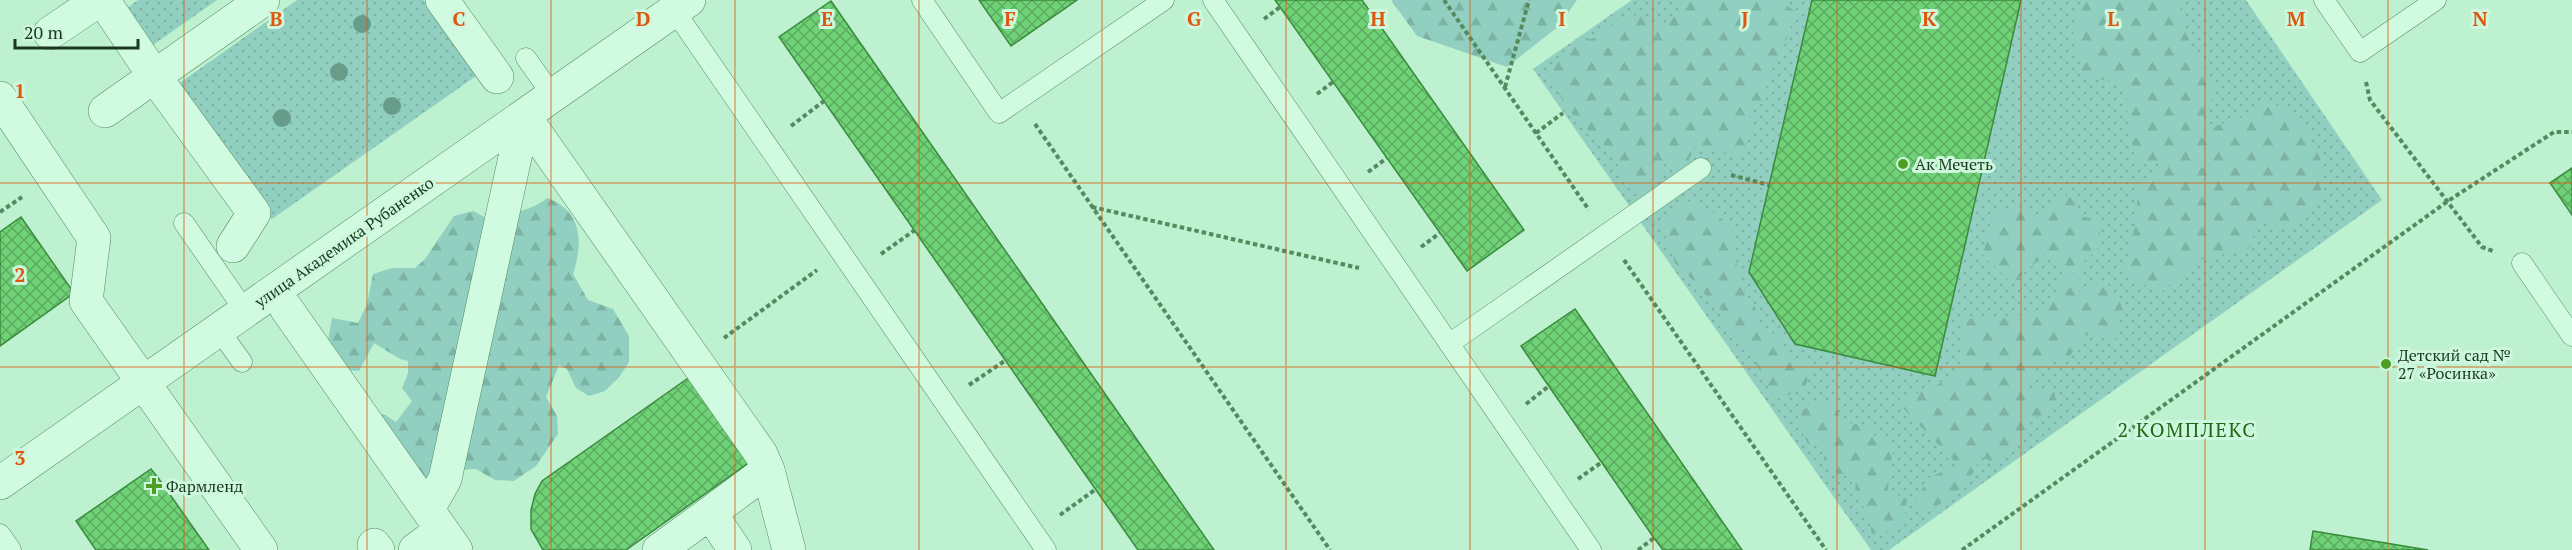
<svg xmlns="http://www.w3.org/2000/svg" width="2572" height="550" font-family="'PT Serif',serif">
	<defs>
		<pattern id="grass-dots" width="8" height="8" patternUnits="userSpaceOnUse" patternTransform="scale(1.5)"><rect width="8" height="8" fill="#91d0c1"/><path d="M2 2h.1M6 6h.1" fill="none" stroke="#7cb3a5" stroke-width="1.8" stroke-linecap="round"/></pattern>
		<pattern id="forest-firs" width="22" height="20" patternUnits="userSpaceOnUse" patternTransform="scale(1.5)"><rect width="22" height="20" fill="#91d0c1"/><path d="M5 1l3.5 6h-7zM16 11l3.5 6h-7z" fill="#7cb3a5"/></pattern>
		<pattern id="building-cross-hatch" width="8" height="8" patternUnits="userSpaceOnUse" patternTransform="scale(1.5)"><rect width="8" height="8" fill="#70d277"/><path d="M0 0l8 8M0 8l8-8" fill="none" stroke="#5bab61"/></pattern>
	</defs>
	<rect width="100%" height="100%" fill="#bdf1d0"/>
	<!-- grass -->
	<path fill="url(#grass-dots)" d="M138 0H217L146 50 120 13Z
		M297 0H424L479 74 272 219 262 216 174 87Z
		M1632 0H2246L2382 200 1889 550H1871L1533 69Z"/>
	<!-- forest -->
	<path fill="url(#forest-firs)" d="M1391 0H1577L1559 26 1507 67 1417 36Z
		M1682 0H1781V3L1796 11 1782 52 1767 78 1765 102 1748 110 1752 127 1741 156 1695 147 1685 168 1664 164 1648 192 1630 189 1620 168 1600 139 1577 121 1560 96 1549 72 1559 59 1579 42 1601 36 1615 21 1637 15 1662 25 1682 8Z
		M2082 0H2179L2186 34 2216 89 2197 131 2239 119 2267 100 2300 117 2320 158 2321 201 2292 228 2259 223 2248 249 2198 260 2159 294 2124 271 2137 217V184L2171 165 2136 159 2128 127 2126 84 2083 77 2073 31Z
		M2072 191 2078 216 2102 220 2097 250 2080 265 2079 291 2105 281 2122 302 2116 340 2083 335 2070 356 2034 369 2026 390 2055 392 2054 412 2033 418 2018 443 1995 463 1981 457 1967 484 1930 511 1913 508 1928 478 1958 465 1896 401 1931 388 1959 373 1964 319 2006 318 2046 308 2065 276 2045 254 2012 284 1983 255 1993 214 2018 206 2036 220Z
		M547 198C583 211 583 243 573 274L588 300 613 309 629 336V362L620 376 605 391 589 396 576 388 567 369 559 365 546 397 557 416 558 434 536 466 514 481 495 480 476 469 456 470 420 481 373 412 385 415 396 422 412 401 402 388 408 373V361L400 359 374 343 359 371 346 370 326 351 332 318 358 323 367 304 373 274 392 268H415L425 259 454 216 473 211 490 220C509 213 532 211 547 198Z
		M1688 201 1716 214 1731 227 1740 285 1755 307 1763 333 1779 334 1788 355 1814 366 1804 389 1777 399C1767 388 1754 360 1749 346L1736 344 1724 328 1723 311 1713 305 1697 284 1675 263 1662 223Z
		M1811 402 1835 404 1842 422 1870 426 1876 440 1886 437 1894 449 1889 469 1888 491 1907 499 1904 528 1872 534 1867 511 1855 496 1856 473 1838 474 1824 461 1825 441 1808 444 1796 419Z"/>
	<!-- building -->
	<path fill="url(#building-cross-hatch)" stroke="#398b3d" stroke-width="1.5" d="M979 0H1077L1011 46Z
		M1275 0H1362L1524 230 1467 271Z
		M1812 0H2021L1935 376 1795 344 1749 272Z
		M831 1 1214 550H1138L779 37Z
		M2572 168V215L2550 183Z
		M21 217 74 293 0 346V232Z
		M1575 309 1742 550H1663L1654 538 1521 346Z
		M694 374 754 459 626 550H543L531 529V510L535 494 542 481Z
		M151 469 159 479 209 550H96L76 521Z
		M2313 531 2428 550H2310Z"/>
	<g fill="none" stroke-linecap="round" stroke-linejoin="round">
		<!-- lane casing -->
		<g stroke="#558a5f" stroke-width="21">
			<path id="lane" d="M922 0 999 113 1164 0
				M1213 0 1591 550
				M2324 0 2360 52 2436 0
				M670 4 1046 550
				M526 58 553 96
				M184 223 245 311
				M2522 263 2572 336
				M219 330 242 362
				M1449 344 1701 168
				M0 534 11 550"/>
		</g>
		<!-- street casing -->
		<g stroke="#558a5f" stroke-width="34">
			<path id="street" d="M103 0 155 77 254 213 233 246
				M442 0 497 77
				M50 33 99 0
				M0 98 94 238 86 301 261 550
				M105 111 263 0
				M524 116 761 454 768 470 710 513
				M286 308 456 550
				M768 470 789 550
				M0 483 689 0
				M428 509 445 479 524 116
				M374 545 378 550
				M415 550 442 530
				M659 550 710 513 735 550"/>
		</g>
		<!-- path -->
		<path stroke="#558a5f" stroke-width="4" stroke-dasharray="4.5 3" stroke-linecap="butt" d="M1444 0 1589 210
			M1264 19 1280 7
			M2366 82 2370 100 2482 247 2493 251
			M1505 87 1529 0
			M1317 94 1333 82
			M1035 124 1330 550
			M791 126 824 101
			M1536 133 1563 113
			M1368 172 1387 158
			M1731 175 1769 185
			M1092 207 1359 268
			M0 212 22 197
			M1421 247 1440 233
			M881 254 915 230
			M1624 260 1826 550
			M724 338 817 270
			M969 385 1006 360
			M1526 404 1549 386
			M1578 479 1602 462
			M1060 515 1096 489
			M1638 550 1654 538
			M1962 550 2448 201 2554 132H2572"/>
		<!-- lane -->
		<use href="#lane" stroke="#d1fbe0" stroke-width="20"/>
		<!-- street -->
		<use href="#street" stroke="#d1fbe0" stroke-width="33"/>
	</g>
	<!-- trees -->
	<g fill="#679c8a">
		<circle cx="362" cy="24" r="9"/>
		<circle cx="339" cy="72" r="9"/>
		<circle cx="392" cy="106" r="9"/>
		<circle cx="282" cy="118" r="9"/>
	</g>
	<!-- grid -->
	<path fill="none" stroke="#de570d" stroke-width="1.5" stroke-opacity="0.55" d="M184 0V550M367 0V550M551 0V550M735 0V550M919 0V550M1102 0V550M1286 0V550M1470 0V550M1653 0V550M1837 0V550M2021 0V550M2205 0V550M2388 0V550M0 183H2572M0 367H2572"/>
	<!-- markers -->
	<g fill="#4d9e21" stroke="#cdf8dd" stroke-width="2">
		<circle cx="1903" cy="164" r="6"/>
		<circle cx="2386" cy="364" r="6"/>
		<path d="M151 477h6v6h6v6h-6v6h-6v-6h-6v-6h6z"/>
	</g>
	<g text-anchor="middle" stroke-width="6" stroke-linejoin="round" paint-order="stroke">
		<!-- poi labels -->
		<g font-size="16" fill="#1b381f" stroke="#cdf8dd" text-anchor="start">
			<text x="1915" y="170">Ак Мечеть</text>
			<text x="2398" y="361">Детский сад №<tspan x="2398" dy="18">27 «Росинка»</tspan></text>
			<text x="166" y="492">Фармленд</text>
		</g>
		<!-- street labels -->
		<g font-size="16" fill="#1b381f" stroke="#cdf8dd">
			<text transform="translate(344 242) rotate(-35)" y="6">улица Академика Рубаненко</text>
		</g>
		<!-- quarter labels -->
		<g font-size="20" letter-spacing="1.5" fill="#226817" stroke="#cdf8dd">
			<text x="2187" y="437">2 КОМПЛЕКС</text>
		</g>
	</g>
	<g font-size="20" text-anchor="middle" font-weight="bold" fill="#de570d" stroke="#cdf8dd" stroke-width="6" stroke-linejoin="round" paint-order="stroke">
		<text x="276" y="26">B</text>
		<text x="459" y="26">C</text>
		<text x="643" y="26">D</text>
		<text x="827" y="26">E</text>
		<text x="1010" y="26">F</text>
		<text x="1194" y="26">G</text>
		<text x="1378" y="26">H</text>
		<text x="1562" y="26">I</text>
		<text x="1745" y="26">J</text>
		<text x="1929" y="26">K</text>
		<text x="2113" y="26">L</text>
		<text x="2296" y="26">M</text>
		<text x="2480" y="26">N</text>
		<text x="20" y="98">1</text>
		<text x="20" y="282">2</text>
		<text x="20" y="465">3</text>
	</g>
	<!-- scale -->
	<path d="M15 39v9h123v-9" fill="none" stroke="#1b381f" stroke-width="3"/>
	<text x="24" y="39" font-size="18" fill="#1b381f" stroke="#cdf8dd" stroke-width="4.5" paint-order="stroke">20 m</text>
</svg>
